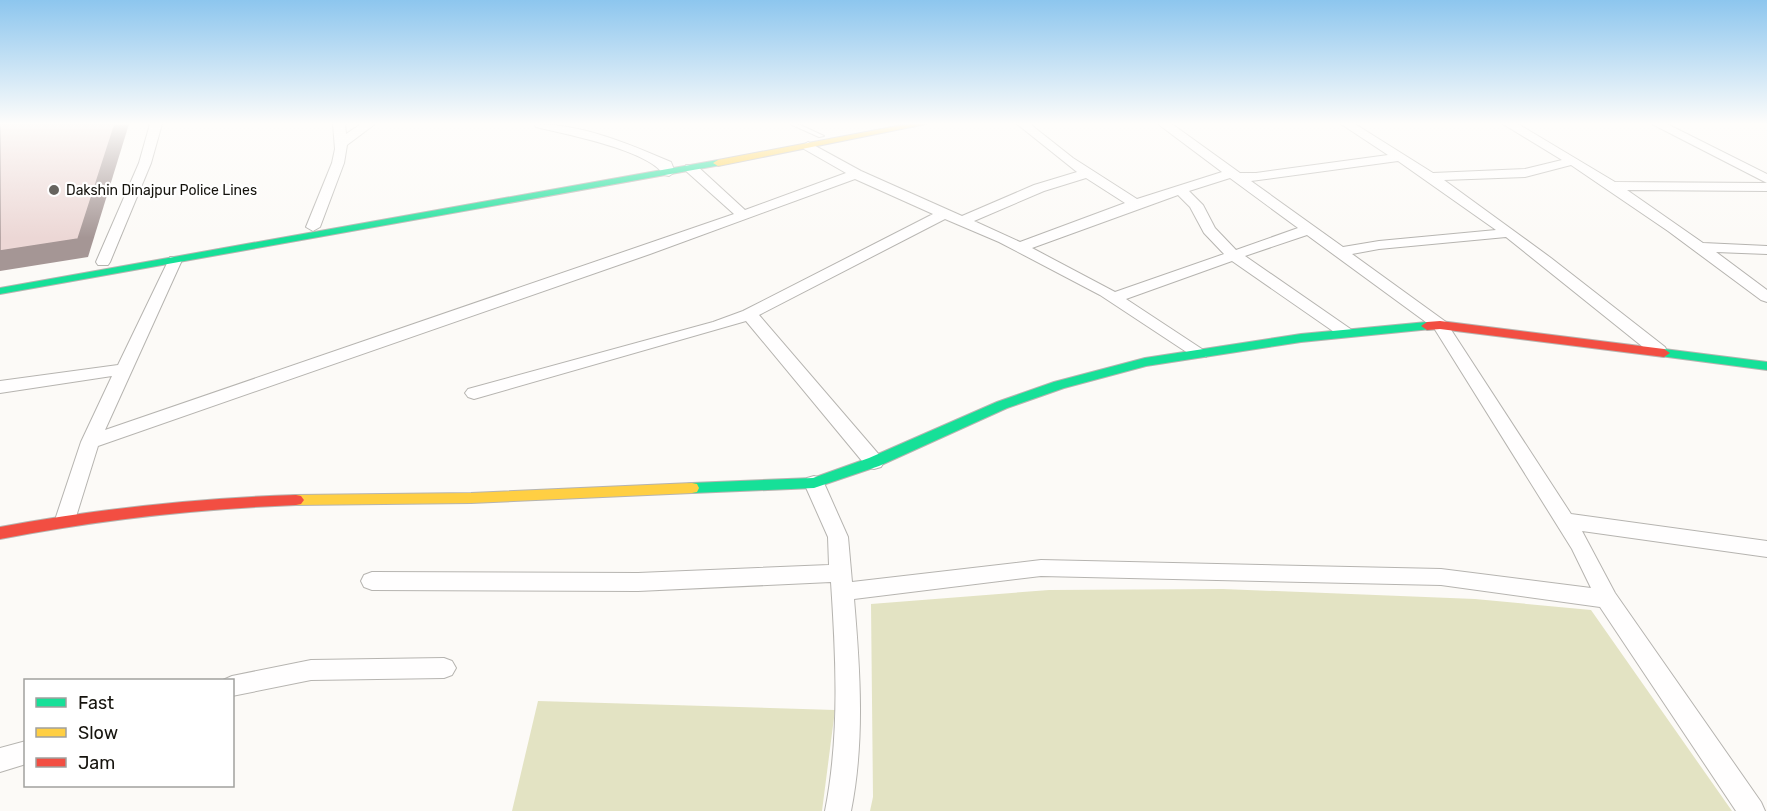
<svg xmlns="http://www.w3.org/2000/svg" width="1767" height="811" font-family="Rubik,sans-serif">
	<rect width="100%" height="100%" fill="#fcfaf7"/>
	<!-- green -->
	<path fill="#e3e3c3" d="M1223 589 1475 599 1591 610 1732 811H870L873 797 871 604 1049 590Z
		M538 701 835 710 822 811H512Z"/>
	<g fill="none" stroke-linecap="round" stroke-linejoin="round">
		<!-- lane casing -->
		<g stroke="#b6b4b0" stroke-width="2">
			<path id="lane" d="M790 124H798L824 136 819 137Z"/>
		</g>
		<!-- street casing -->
		<g stroke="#b6b4b0" stroke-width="2">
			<path id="street" d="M150 124H162L151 163 110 262 108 265H98L96 262 139 163Z
				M333 124H345L346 134 361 124H375L347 145 344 163 320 227 313 231 306 227 332 163 335 149Z
				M534 124C582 124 627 143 671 162L675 172 669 176 664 175C649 150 565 134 536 127Z
				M1017 124H1030L1073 158 1137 199 1222 172 1158 124H1172L1240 173H1256L1388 155 1341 124H1355L1433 173 1525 169 1562 160 1503 124H1518L1615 182 1767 183V191L1627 190 1703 243 1767 246V254L1716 252 1767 290V302L1761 300 1668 231 1571 165 1525 177 1444 180 1551 258 1665 347 1667 351 1659 356 1653 355 1506 237 1379 249 1352 254 1446 322 1571 514 1767 541V557L1582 531 1615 593 1761 802 1765 811H1736L1600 607 1441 585 1041 576 854 599C860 669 865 741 851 811H825C840 736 836 658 831 582L638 591 372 590 364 587 361 581 364 575 372 572 638 573 829 565 828 537 804 483 807 478 814 476 821 478 824 483 848 537 852 582 1041 560 1441 569 1591 588 1572 549 1434 328 1307 235 1245 256 1352 330 1354 333 1352 336H1340L1232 261 1126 299 1208 353 1206 357H1194L1100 295 999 242 945 219 759 315 881 457 884 462 881 467 874 469 867 467 746 321 474 399 468 397 465 393 468 389 713 322 743 311 933 214 855 179 650 254 98 446 75 520 72 525 65 527 58 525 55 520 81 442 112 376 0 393V381L118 365 170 257H180L182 260 105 430 734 214 686 171 685 168 686 165H696L745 210 846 173 804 149 802 146 808 142 861 171 962 216 1034 185 1077 172ZM1398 161 1496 230 1379 241 1343 247 1251 181ZM1086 178 1125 203 1020 242 974 221 1044 191ZM1230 178 1298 228 1236 250 1215 228 1203 205 1189 191ZM1178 195 1190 207 1204 233 1224 254 1115 292 1032 248Z
				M1652 124H1667L1767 174V183Z
				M444 658 452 661 456 668 452 675 444 678 311 680 232 696V680H223L232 676 311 660Z
				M26 741V764L0 772V748Z"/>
		</g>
		<!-- fast casing -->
		<g stroke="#b6b4b0" stroke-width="2">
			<path id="fast" d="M718 160 721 161V165L0 294V288Z
				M1427 322 1433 326 1431 329 1301 342 1146 366 1064 388 1007 408 879 466 814 488 692 493 687 492 685 488 687 484 692 483 813 478 869 458 997 402 1054 382 1145 358 1301 334Z
				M1664 349 1767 362V370L1660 356 1658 353 1660 350Z"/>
		</g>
		<!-- slow casing -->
		<g stroke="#b6b4b0" stroke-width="2">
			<path id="slow" d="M908 124H926L718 166 713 163 718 160Z
				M692 483 697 484 699 488 697 492 692 493 471 503 296 505 291 504 288 500 291 496 296 495 471 493Z"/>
		</g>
		<!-- jam casing -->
		<g stroke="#b6b4b0" stroke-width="2">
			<path id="jam" d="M1440 321 1664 349 1670 353 1664 357 1440 329 1427 330 1421 326 1427 322Z
				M296 495 301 496 304 500 301 504 296 505C196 509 98 520 0 539V527C98 509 196 498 296 495Z"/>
		</g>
		<!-- lane -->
		<use href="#lane" fill="#fffefe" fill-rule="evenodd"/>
		<!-- street -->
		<use href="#street" fill="#fffefe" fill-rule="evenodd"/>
		<!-- fast -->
		<use href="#fast" fill="#16e098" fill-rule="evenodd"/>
		<!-- slow -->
		<use href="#slow" fill="#ffcf43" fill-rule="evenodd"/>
		<!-- jam -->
		<use href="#jam" fill="#f24e42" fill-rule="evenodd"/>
	</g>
	<!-- shaded-wall -->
	<path fill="#a59695" d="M115 124H129L88 257 0 271V251Z"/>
	<!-- building -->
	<path fill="#ecd7d5" stroke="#a59695" stroke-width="1.5" d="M0 124H115L78 239 0 251Z"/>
	<!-- sky -->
	<linearGradient id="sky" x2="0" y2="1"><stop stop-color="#8dc6ee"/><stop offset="0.52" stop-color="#fefdfb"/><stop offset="1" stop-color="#fefdfb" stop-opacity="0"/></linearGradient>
	<rect width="1767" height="238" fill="url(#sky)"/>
	<!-- markers -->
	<circle fill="#66645f" stroke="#fff" stroke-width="2" cx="54" cy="190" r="6"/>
	<g text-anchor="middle" stroke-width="4.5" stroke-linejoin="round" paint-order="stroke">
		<!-- far-poi labels -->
		<g font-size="14" fill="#15130d" stroke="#fff" text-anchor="start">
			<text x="66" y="195">Dakshin Dinajpur Police Lines</text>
		</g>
	</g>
	<!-- legend -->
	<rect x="24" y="679" width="210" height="108" fill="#ffffff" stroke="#a1a19e" stroke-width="1.5"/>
	<rect x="36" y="698" width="30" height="9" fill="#16e098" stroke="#a1a19e" stroke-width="1.5"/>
	<text x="78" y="709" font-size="18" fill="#15130d">Fast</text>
	<rect x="36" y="728" width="30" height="9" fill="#ffcf43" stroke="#a1a19e" stroke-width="1.5"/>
	<text x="78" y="739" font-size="18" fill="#15130d">Slow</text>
	<rect x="36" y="758" width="30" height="9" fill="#f24e42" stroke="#a1a19e" stroke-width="1.5"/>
	<text x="78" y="769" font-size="18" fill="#15130d">Jam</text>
</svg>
